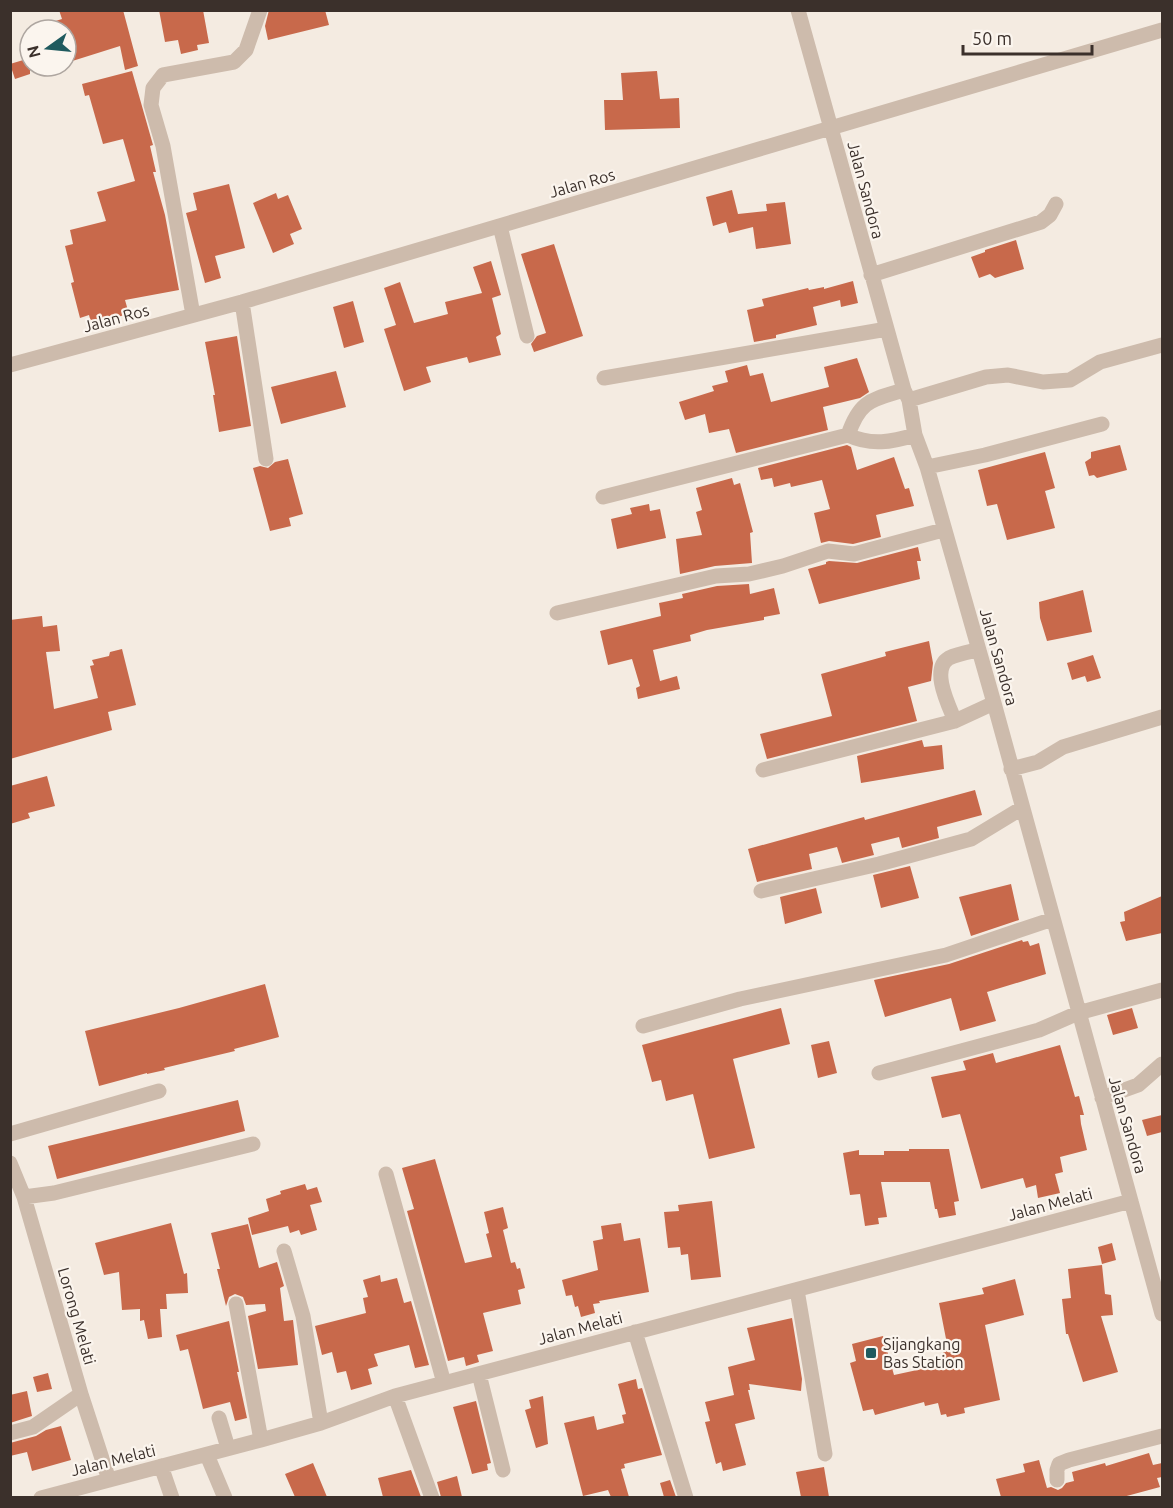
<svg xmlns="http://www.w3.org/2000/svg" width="1173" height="1508" font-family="Ubuntu,sans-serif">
	<rect width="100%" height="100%" fill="#f4ebe1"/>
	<!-- building -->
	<path fill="#c8694b" d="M59 10H123L138 66 125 70 120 46 66 63V30H37L36 27 62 19Z
		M159 10H203L209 43 197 45 198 50 181 54 178 40 165 42Z
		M269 10H325L329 25 268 40 265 26Z
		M30 58V74L15 79 10 64Z
		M132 71 153 145 150 146 156 172H153L165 215 179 290 125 300 129 314 113 318 115 324 93 330 89 315 80 318 71 283 74 282 65 246 73 244 70 230 106 221 97 192 135 181 123 139 103 144 89 95 85 96 82 84Z
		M657 71 660 99 679 98 680 128 605 130 604 100H623L621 73Z
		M229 184 245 248 215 256 221 278 205 283 186 213 197 210 193 193Z
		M732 190 738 214 767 211 766 204 785 202 791 244 756 249 753 227 729 233 726 222 713 226 706 197Z
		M276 193 278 199 288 195 302 229 290 234 294 244 273 253 253 203Z
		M1016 240 1024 269 995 278 990 274 979 278 971 257 985 252V250Z
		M554 244 583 336 534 352 531 344 537 336 546 333 521 254Z
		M491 261 501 295 492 298 501 334 496 337 501 355 469 363 467 357 426 367 431 382 404 391 384 329 396 325 384 288 400 282 414 323 448 314 445 302 482 293 473 267Z
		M853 281 858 303 841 307 840 300 813 307 817 325 776 335V338L754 342 747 310 764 306 762 299 808 288 809 290 824 287V289Z
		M353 301 364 342 344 348 333 307Z
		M237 336 251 426 219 432 213 395H215L205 342Z
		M857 358 869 392 860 398 823 407 828 430 736 453 729 429 709 433 705 414 685 420 679 402 714 391 712 386 728 382 725 371 747 365 750 376 763 373 771 402 829 387 824 367Z
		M336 371 346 407 281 424 271 387Z
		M847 445 851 447 857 470 894 457 905 489 909 488 914 506 876 515 881 537 853 544 829 541 821 543 814 513 830 509 822 480 791 487 790 483 774 487 772 478 761 480 758 468Z
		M1120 445 1127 470 1097 478 1094 475 1089 476 1085 462 1091 458V452Z
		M1045 452 1055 488 1045 491 1055 528 1007 540 997 504 987 506 978 470Z
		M288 459 303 514 289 518 291 526 270 531 253 468 260 466 268 468 275 462Z
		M732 478 734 485 740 483 753 532 750 533 752 563 715 566 680 574 676 539 702 535 696 512 702 510 696 488Z
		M649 504 650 511 660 509 666 538 617 549 611 519 632 514 630 508Z
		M918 547 921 561H917L920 579 819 604 808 569 826 564V562L829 561 857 563Z
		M749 584 750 594 774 588 780 614 764 617V620L707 630 690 635 691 641 653 650 660 681 677 676 680 689 638 699 636 688 640 686 632 659 608 665 600 631 661 616 659 603 683 598 682 594 717 586Z
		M1083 590 1092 632 1047 641 1040 618 1039 602Z
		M42 616 43 627 57 625 60 651 46 652 54 709 98 698 90 666 94 665 92 660 109 656 110 652 122 649 136 705 108 712 112 730 10 759V620Z
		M929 641 933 663 931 681 908 687 917 721 767 759 760 734 832 716 821 674 886 656 885 652Z
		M1093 655 1101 678 1087 682 1085 676 1072 680 1067 663Z
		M922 740 924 747 942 745 944 769 861 783 857 756Z
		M47 776 55 806 28 813 30 818 10 824V786Z
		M975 790 982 815 937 827 939 838 902 848 899 837 871 844 874 855 842 863 837 847 809 854 812 869 757 882 748 849 864 817 865 820Z
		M910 866 919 898 881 908 873 875Z
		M1011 884 1019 920 971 936 959 897Z
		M816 888 822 913 785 924 780 897Z
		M1162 896V933L1126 941 1120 922 1125 921 1124 912Z
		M1022 940 1023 942 1028 941 1030 946 1039 943 1046 974 987 992 996 1021 960 1031 951 998 885 1017 874 980 949 964Z
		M265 984 279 1037 234 1049 235 1051 164 1068 165 1070 147 1074V1073L99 1086 85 1031 179 1008Z
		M781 1008 790 1044 733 1059 755 1148 709 1159 693 1094 666 1101 661 1080 652 1082 642 1045Z
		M1132 1008 1138 1028 1113 1035 1107 1015Z
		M829 1041 837 1073 818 1078 811 1045Z
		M1060 1045 1075 1097 1079 1096 1084 1115H1080L1081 1124 1087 1150 1060 1157 1063 1172 1055 1174 1060 1193 1038 1198 1036 1185 1026 1188 1023 1178 981 1189 960 1114 942 1118 931 1077 966 1070 963 1061 993 1053 996 1063Z
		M238 1100 245 1131 57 1179 48 1146Z
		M1162 1115V1132L1147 1136 1142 1120Z
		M909 1149H949L959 1201 954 1202 956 1215 939 1218 937 1209H935L930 1182H881L887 1217 878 1218 879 1224 865 1226 860 1194 850 1195 843 1153 859 1150V1155H884V1151H909Z
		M435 1159 465 1263 492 1257 486 1234 489 1233 484 1212 503 1207 508 1228 503 1230 511 1263 515 1262 517 1269 520 1268 525 1288 518 1290 521 1304 483 1313 493 1351 477 1355 479 1362 466 1366 464 1357 448 1361 407 1211 414 1209 402 1168Z
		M305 1184 307 1190 317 1187 322 1202 310 1205 317 1230 301 1235 299 1230 290 1233 288 1226 252 1235 248 1218 269 1211 266 1199 281 1194 280 1191Z
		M712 1201 721 1277 691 1280 688 1254 681 1255 680 1247 668 1248 664 1212 679 1211 678 1205Z
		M171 1223 184 1274 187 1273 188 1293 166 1294 167 1309H160L162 1337 148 1339 144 1320 140 1321V1309L122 1310 119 1272 104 1275 95 1243Z
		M621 1223 624 1241 640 1238 649 1292 599 1301 600 1303 593 1304 595 1313 581 1317 578 1306 575 1307 572 1295 566 1296 562 1280 598 1270 593 1241 603 1239 601 1226Z
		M248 1224 259 1268 277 1262 284 1286 280 1288 284 1321 293 1320 298 1365 258 1369 248 1316 266 1311 265 1304 246 1305 243 1297 235 1294 229 1297 226 1306 217 1269H220L211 1233Z
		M1112 1243 1116 1260 1102 1264 1098 1247Z
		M1102 1265 1105 1294 1111 1295 1113 1315 1101 1316 1118 1372 1083 1382 1068 1334H1066L1062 1299 1071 1298 1068 1269Z
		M380 1275 381 1282 397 1278 404 1303 411 1301 429 1365 415 1368 409 1345 374 1354 378 1366 368 1369 372 1384 351 1390 346 1371 337 1373 332 1352 322 1355 315 1326 366 1313 363 1298 368 1297 363 1280Z
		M1015 1279 1024 1315 985 1325 1000 1400 964 1408 965 1413 947 1417 946 1414 941 1415 938 1403 925 1406 924 1402 875 1415 873 1409 863 1411 850 1363 856 1361 852 1344 883 1336 894 1375 945 1364 943 1350 948 1349 939 1303 984 1294 982 1288Z
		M792 1318 802 1379 801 1391 749 1384 750 1390H748L755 1419 735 1424 746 1465 723 1471 721 1462 716 1464 705 1422 710 1421 705 1402 734 1395 728 1367 755 1360 747 1328Z
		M229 1321 239 1372H237L247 1418 235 1421 230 1402 203 1409 188 1349 180 1351 176 1335Z
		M48 1373 52 1389 37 1392 33 1377Z
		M636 1379 638 1389 642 1388 662 1455 624 1464 625 1468 621 1469 629 1497H611L608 1490 583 1496 564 1423 594 1416 597 1430 624 1423 622 1415 626 1414 618 1384Z
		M27 1391 32 1416 10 1423V1395Z
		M543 1396 548 1444 536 1448 525 1410 531 1408 529 1400Z
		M476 1401 491 1463 487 1464 488 1470 472 1474 453 1407Z
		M61 1426 71 1460 32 1471 27 1452 10 1456V1443L36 1436 46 1430Z
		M1149 1453 1153 1465 1162 1463V1477L1157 1478 1160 1487 1123 1497H1001L996 1479 1025 1472 1023 1464 1039 1460 1047 1488 1051 1487 1058 1490 1062 1488 1066 1483 1074 1481 1072 1472 1105 1463 1106 1466Z
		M313 1463 327 1497H295L285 1474Z
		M824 1467 829 1497H801L796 1472Z
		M411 1470 421 1497H383L378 1478Z
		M457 1476 462 1497H441L437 1482Z
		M670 1480 676 1497H664L660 1483Z"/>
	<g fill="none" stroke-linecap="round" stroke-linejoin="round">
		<!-- minor -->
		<path stroke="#cdbbac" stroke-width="15" d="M798 10 904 390 909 400 915 435 927 467 994 703 1162 1314
			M500 226 527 336
			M871 275 1041 222 1050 215 1056 204
			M242 302 266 459
			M193 315 163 146 151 105 153 88 163 75 234 62 246 50 260 10
			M10 365 242 302 1162 30
			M604 378 887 329
			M909 400 986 377 1008 375 1043 382 1070 380 1100 362 1162 345
			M848 435C860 400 871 400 904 390
			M927 467 985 455 1102 424
			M603 497 848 435C871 446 892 442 915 435
			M557 613 716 576 749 574 783 566 828 551 854 554 943 530
			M977 650C968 652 957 654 949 658 930 669 949 706 955 721L994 703
			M1011 769 1038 762 1063 747 1162 717
			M763 770 955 721
			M761 891 879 864 971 839 1022 808
			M643 1026 740 999 946 955 1053 919
			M879 1073 1039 1030 1078 1013 1162 990
			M1102 1098 1138 1085 1162 1064
			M10 1134 159 1091
			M10 1163 24 1197 81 1394 109 1480
			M386 1174 444 1383
			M24 1197 54 1193 253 1144
			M284 1251 303 1316 321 1423
			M797 1290 825 1454
			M236 1304 261 1440
			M635 1332 686 1498
			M479 1374 503 1470
			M395 1396 432 1498
			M219 1418 228 1448
			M10 1433 33 1427 81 1394
			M207 1455 225 1498
			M161 1466 172 1498
			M1057 1480V1470L1059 1464 1069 1460 1162 1436
			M41 1498 261 1440 321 1423 395 1396 1131 1201"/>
	</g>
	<!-- markers -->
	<rect fill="#1f5a5e" stroke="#fbf5ee" stroke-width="2" x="865" y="1347" width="12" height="12" rx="3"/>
	<g text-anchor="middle" stroke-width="4.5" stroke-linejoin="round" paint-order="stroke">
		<!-- street labels -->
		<g font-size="16" fill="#3b302b" stroke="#fbf5ee">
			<text transform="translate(582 183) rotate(-16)" y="6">Jalan Ros</text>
			<text transform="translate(866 190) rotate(75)" y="6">Jalan Sandora</text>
			<text transform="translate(116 318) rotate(-15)" y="6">Jalan Ros</text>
			<text transform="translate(999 657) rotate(74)" y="6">Jalan Sandora</text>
			<text transform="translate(1128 1125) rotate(74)" y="6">Jalan Sandora</text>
			<text transform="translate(1050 1204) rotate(-15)" y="6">Jalan Melati</text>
			<text transform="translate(77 1316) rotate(74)" y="6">Lorong Melati</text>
			<text transform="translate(580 1328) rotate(-15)" y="6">Jalan Melati</text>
			<text transform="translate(113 1460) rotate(-14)" y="6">Jalan Melati</text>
		</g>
		<!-- poi labels -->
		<g font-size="16" fill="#3b302b" stroke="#fbf5ee" text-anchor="start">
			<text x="883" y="1350">Sijangkang<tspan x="883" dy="18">Bas Station</tspan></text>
		</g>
	</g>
	<!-- border -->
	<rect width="1173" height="1508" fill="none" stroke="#3b302b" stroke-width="24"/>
	<!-- north arrow -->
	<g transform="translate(48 48) rotate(255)"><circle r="28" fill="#fbf5ee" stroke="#aea6a0" stroke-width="1.5"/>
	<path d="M0-4.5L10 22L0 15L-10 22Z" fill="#1f5a5e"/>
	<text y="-9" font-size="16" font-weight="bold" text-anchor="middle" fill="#3b302b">N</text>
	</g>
	<!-- scale -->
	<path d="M963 45v9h129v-9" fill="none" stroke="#3b302b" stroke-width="3"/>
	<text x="972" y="45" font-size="18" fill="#3b302b" stroke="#fbf5ee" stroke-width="4.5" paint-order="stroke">50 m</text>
</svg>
